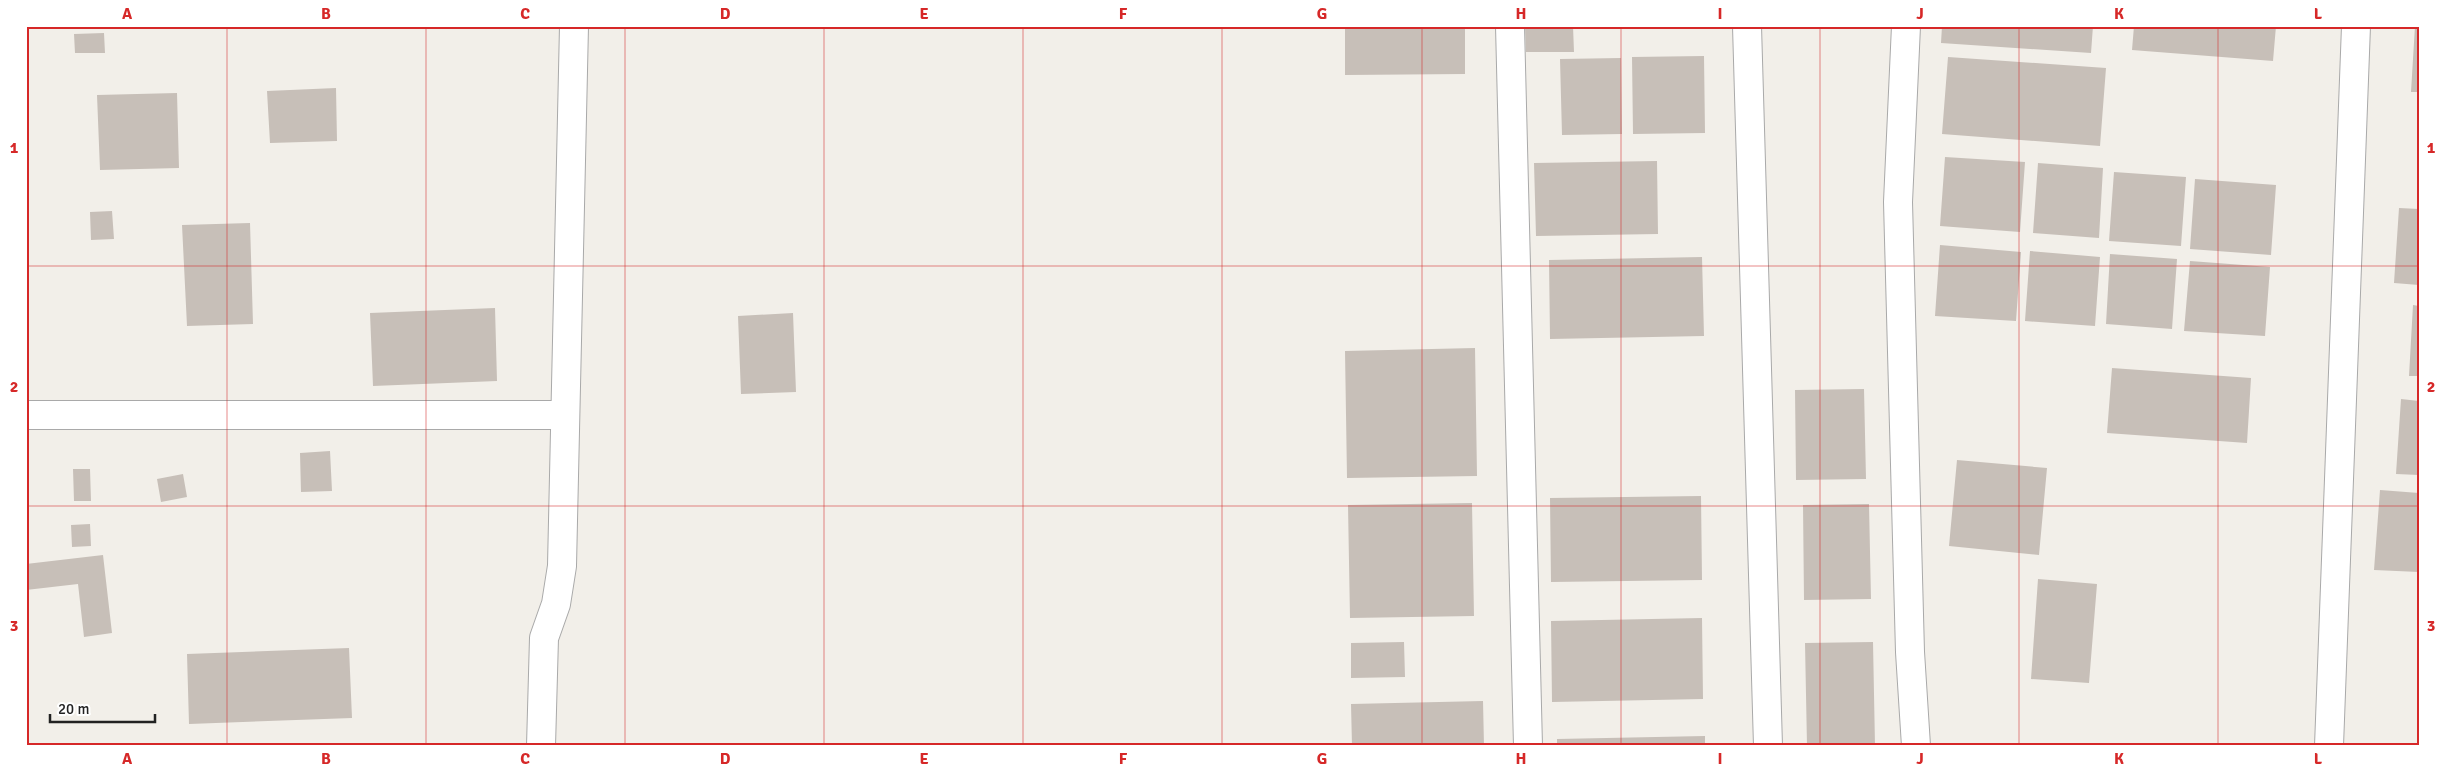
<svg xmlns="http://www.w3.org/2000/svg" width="2445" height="772" font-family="Signika,sans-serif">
	<rect width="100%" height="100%" fill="#f2efe9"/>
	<!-- building -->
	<path fill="#c7bfb8" d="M85 26H119V29H85Z
		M1345 26H1465V74L1345 75Z
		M1525 26H1573L1574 52H1526Z
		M1942 26H2093L2091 53 1941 43Z
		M2134 26H2276L2273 61 2132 50Z
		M2415 26H2419V92H2411Z
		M104 33 105 53H75L74 34Z
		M1704 56 1705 133 1633 134 1632 57Z
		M1948 57 2106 68 2100 146 1942 134Z
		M1621 58 1622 134 1562 135 1560 59Z
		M336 88 337 141 270 143 267 91Z
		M177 93 179 168 100 170 97 95Z
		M1945 157 2025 162 2020 232 1940 226Z
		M1657 161 1658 234 1536 236 1534 163Z
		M2038 163 2103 168 2099 238 2033 233Z
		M2114 172 2186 177 2181 246 2109 241Z
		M2195 179 2276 185 2271 255 2190 249Z
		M2399 208 2419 209V285L2394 283Z
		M112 211 114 239 91 240 90 212Z
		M250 223 253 324 187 326 182 225Z
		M1940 245 2021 252 2016 321 1935 316Z
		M2030 251 2100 257 2095 326 2025 321Z
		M2110 254 2177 259 2172 329 2106 324Z
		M1702 257 1704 336 1550 339 1549 260Z
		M2190 261 2270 267 2265 336 2184 331Z
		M2413 305 2419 306V376H2409Z
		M495 308 497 381 373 386 370 313Z
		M793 313 796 392 741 394 738 316Z
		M1475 348 1477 476 1347 478 1345 351Z
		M2112 368 2251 378 2247 443 2107 433Z
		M1864 389 1866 479 1796 480 1795 390Z
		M2401 399 2419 401V475L2396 474Z
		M330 451 332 491 301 492 300 453Z
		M1957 460 2047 468 2039 555 1949 546Z
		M73 469H90L91 501H74Z
		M183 474 187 497 161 502 157 479Z
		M2380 490 2419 493V572L2374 570Z
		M1701 496 1702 580 1551 582 1550 498Z
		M1472 503 1474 616 1350 618 1348 505Z
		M1869 504 1871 599 1804 600 1803 505Z
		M90 524 91 546 72 547 71 525Z
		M103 555 112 633 84 637 78 584 26 590V564Z
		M2038 579 2097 584 2089 683 2031 679Z
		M1702 618 1703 699 1552 702 1551 621Z
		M1404 642 1405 677 1351 678V643Z
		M1873 642 1875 746H1807L1805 643Z
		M349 648 352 718 189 724 187 654Z
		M1483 701 1484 746H1352L1351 704Z
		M1705 736V746H1557V739Z"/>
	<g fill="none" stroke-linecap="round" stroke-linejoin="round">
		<!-- minor casing -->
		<g stroke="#a9a9a9" stroke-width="30">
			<path id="minor" d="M1510 26 1528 746
				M1747 26 1768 746
				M1906 26 1898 202 1910 652 1916 746
				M26 415H565
				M541 746 544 638 556 604 562 566 574 26
				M2329 746C2339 506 2346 266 2356 26"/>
		</g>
		<!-- minor -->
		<use href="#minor" stroke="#fff" stroke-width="28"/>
	</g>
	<!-- grid -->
	<path fill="none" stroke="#d62828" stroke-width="1" stroke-opacity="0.55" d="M227 26V746M426 26V746M625 26V746M824 26V746M1023 26V746M1222 26V746M1422 26V746M1621 26V746M1820 26V746M2019 26V746M2218 26V746M26 266H2419M26 506H2419"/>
	<!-- border -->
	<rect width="2445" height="772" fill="none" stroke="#ffffff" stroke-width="55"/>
	<!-- scale -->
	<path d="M50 714v8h105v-8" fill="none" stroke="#222222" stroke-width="2.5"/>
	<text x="58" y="714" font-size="15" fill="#222222" stroke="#ffffff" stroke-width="4" paint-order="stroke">20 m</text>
	<rect x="28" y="28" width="2390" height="716" fill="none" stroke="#d62828" stroke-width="2"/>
	<g font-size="16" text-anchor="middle" font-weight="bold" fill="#d62828">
		<text x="127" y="19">A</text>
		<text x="326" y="19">B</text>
		<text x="525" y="19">C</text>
		<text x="725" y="19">D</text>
		<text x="924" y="19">E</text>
		<text x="1123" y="19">F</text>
		<text x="1322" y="19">G</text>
		<text x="1521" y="19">H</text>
		<text x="1720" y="19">I</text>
		<text x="1920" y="19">J</text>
		<text x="2119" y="19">K</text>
		<text x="2318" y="19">L</text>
		<text x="14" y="153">1</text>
		<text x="2431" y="153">1</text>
		<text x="14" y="392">2</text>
		<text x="2431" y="392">2</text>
		<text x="14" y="631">3</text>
		<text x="2431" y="631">3</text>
		<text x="127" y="764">A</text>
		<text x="326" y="764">B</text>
		<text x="525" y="764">C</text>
		<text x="725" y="764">D</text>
		<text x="924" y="764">E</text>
		<text x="1123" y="764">F</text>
		<text x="1322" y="764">G</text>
		<text x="1521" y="764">H</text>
		<text x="1720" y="764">I</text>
		<text x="1920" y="764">J</text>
		<text x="2119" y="764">K</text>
		<text x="2318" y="764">L</text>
	</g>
</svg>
